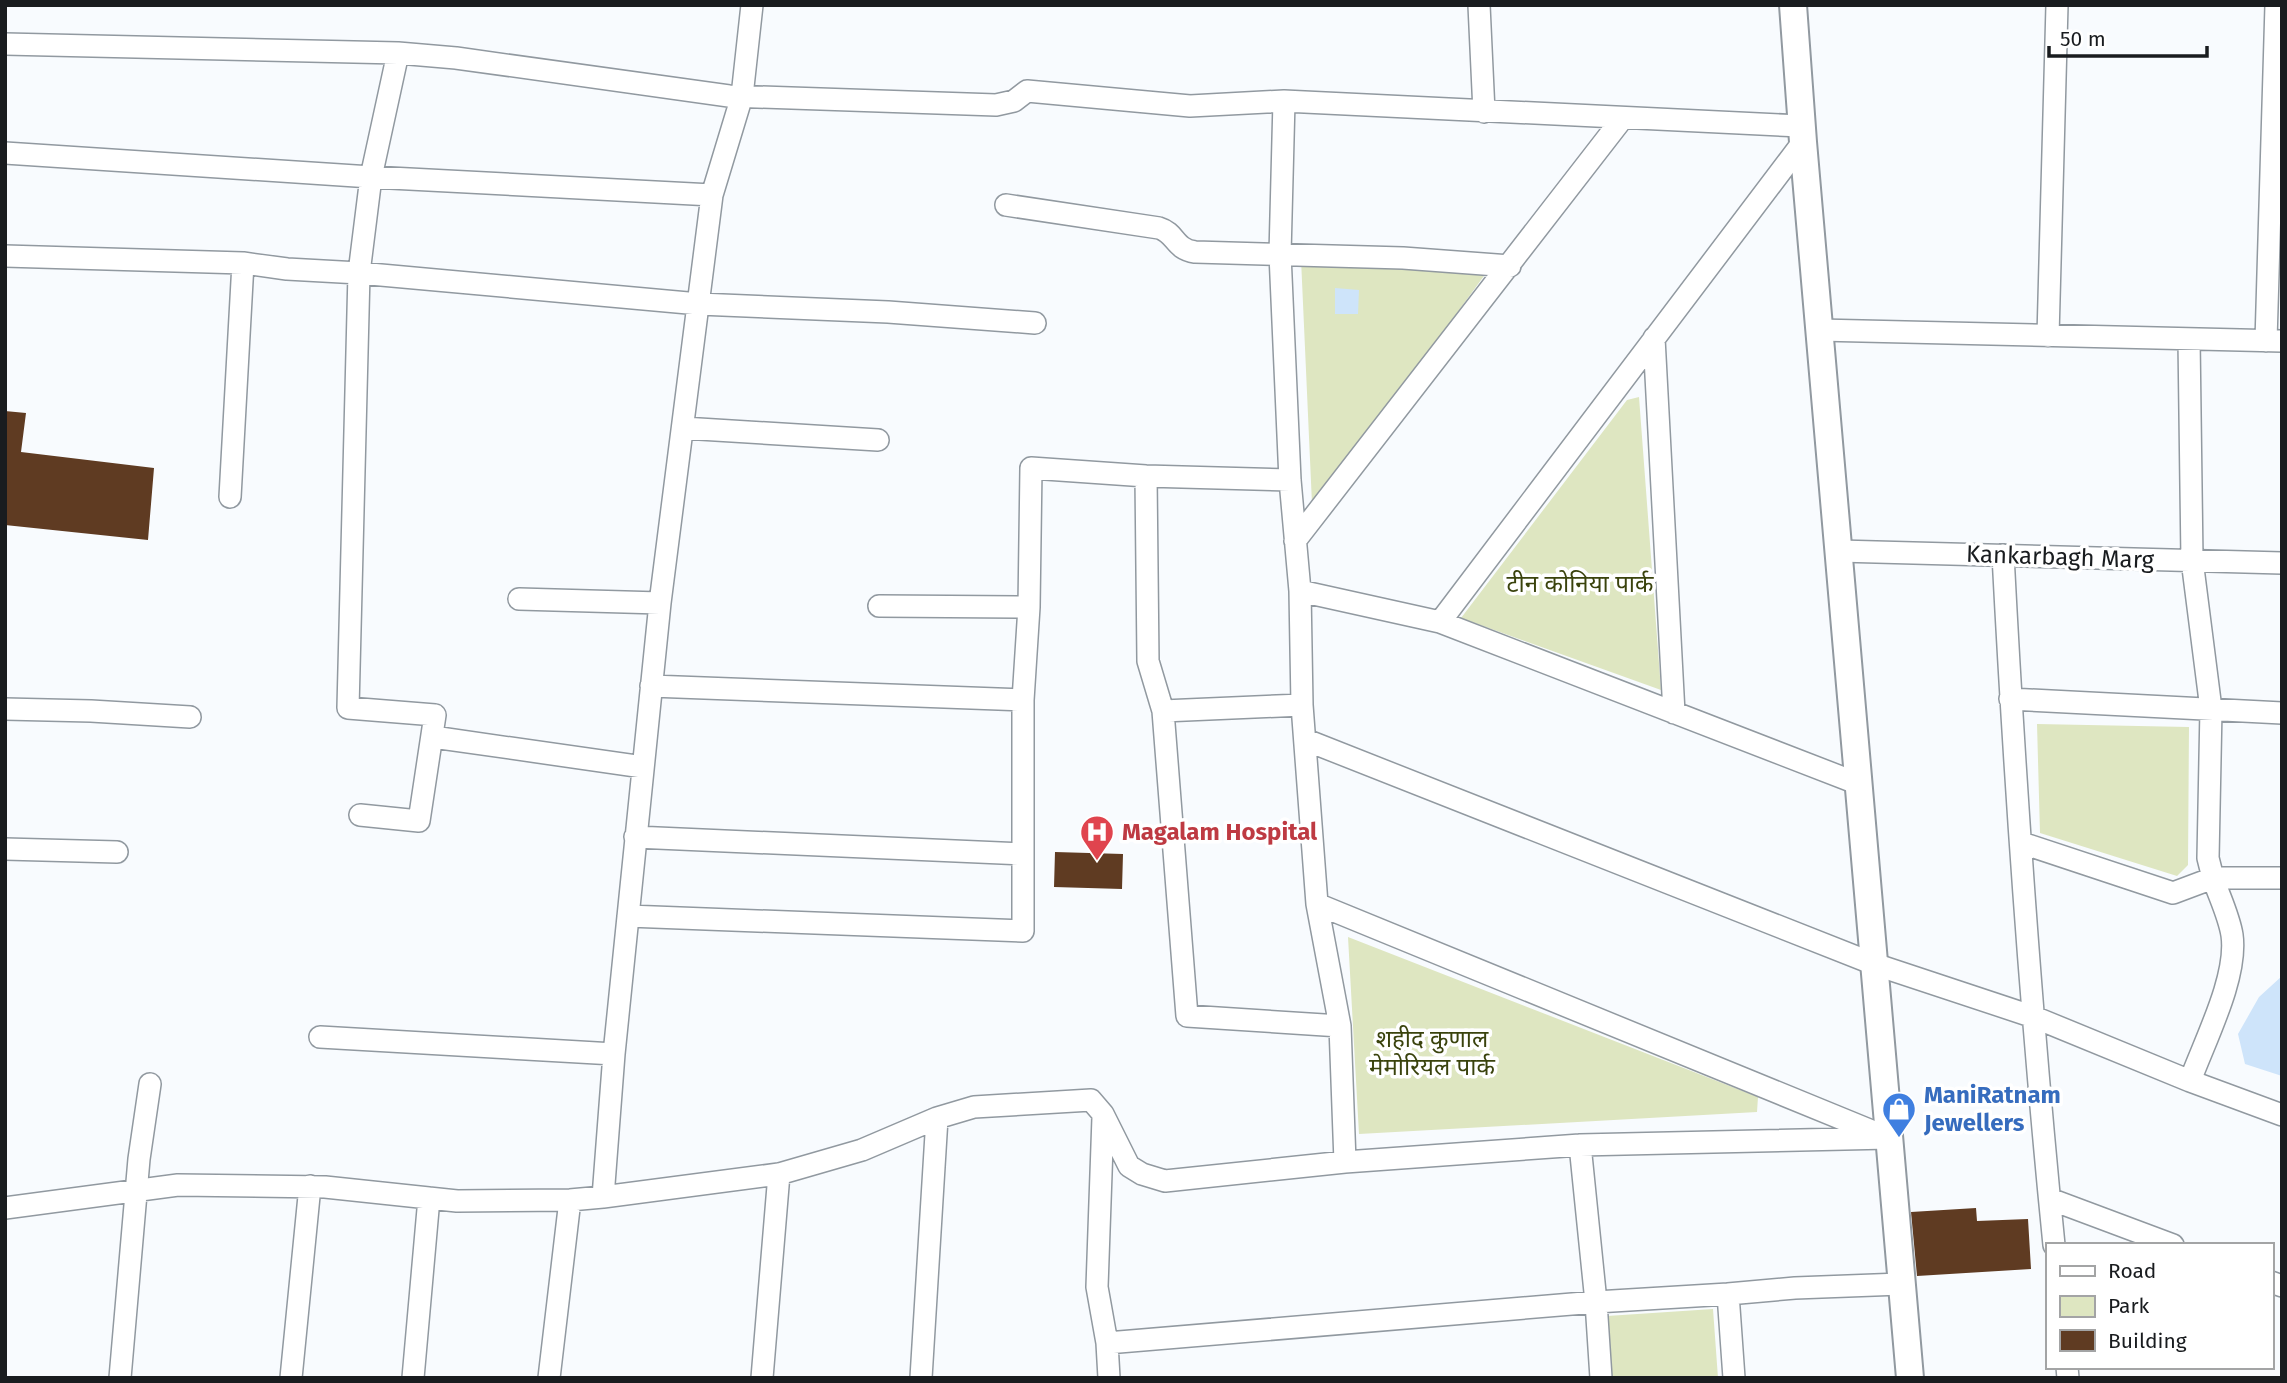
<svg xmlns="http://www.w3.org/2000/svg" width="2287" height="1383" font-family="'Fira Sans','Noto Sans Devanagari',sans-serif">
	<rect width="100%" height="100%" fill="#f8fbfe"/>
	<!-- green -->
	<path fill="#dee6c1" d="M1301 259 1486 273 1318 505 1312 504Z
		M1639 397 1661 690 1461 618 1627 400Z
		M2037 724 2189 727 2188 865 2177 876 2040 833Z
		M1348 937 1758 1097 1757 1112 1359 1134Z
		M1713 1309 1718 1378H1611L1607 1316Z"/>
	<!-- water -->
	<path fill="#cee4fa" d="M1335 288 1359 290 1358 314H1335Z
		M2282 976V1076L2245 1064 2238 1034 2259 997Z"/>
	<!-- building -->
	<path fill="#5f3b22" d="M5 411 26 413 21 452 154 468 148 540 5 525Z
		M1055 852 1123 854 1122 889 1054 887Z
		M1976 1208 1977 1221 2028 1219 2031 1269 1917 1276 1911 1212Z"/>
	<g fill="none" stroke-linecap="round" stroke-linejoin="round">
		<!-- minor casing -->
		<g stroke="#9199a0" stroke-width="24">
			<path id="minor" d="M1479 5 1484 112
				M5 44 398 53 456 58 729 96 996 105 1014 101 1027 91 1190 106 1284 101 1801 126
				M1284 101 1280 254 1290 480 1300 591 1302 705 1317 904 1340 1026 1345 1162
				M5 153 371 177 712 195
				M1006 205 1159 228C1176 233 1174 249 1195 252L1403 258 1510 266
				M5 256 243 263 287 269 359 273 699 304 888 312 1035 323
				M1819 330 2282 341
				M2048 336 2057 5
				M1654 338 1674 713
				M2189 339 2192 560 2211 709 2208 858 2213 878H2282
				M2266 341 2276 5
				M683 428 878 440
				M1146 476 1148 661 1163 711
				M230 497 243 263
				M1295 541 1622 119
				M1839 551 2282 563
				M2003 555C2015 785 2031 1016 2054 1245
				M1300 591 1440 622 1803 142
				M519 599 660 603
				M879 606 1029 607
				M1440 622 1859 784
				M651 686 1023 700 1029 607 1031 468 1146 476 1290 480
				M2010 699 2282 713
				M1302 705 1163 711 1187 1016 1340 1026
				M5 709 91 711 190 717
				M433 737 643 767
				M1306 740 1874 964 2034 1017 2190 1081 2282 1115
				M360 815 419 821 435 715 348 708 359 273 371 177 398 53
				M635 837 1023 854
				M2022 843 2173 893 2213 878C2219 896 2229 916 2232 935 2238 977 2205 1040 2190 1081
				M5 849 117 852
				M1317 904 1879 1134
				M628 916 1023 931V700
				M320 1037 614 1054
				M1103 1117 1097 1287 1107 1343
				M1580 1145 1596 1302 1601 1378
				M603 1197 614 1054 660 603 712 195 742 96 752 5
				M2050 1199 2173 1245
				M5 1208 178 1185 325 1187 457 1201 570 1200 603 1197 779 1174 862 1150 937 1118 974 1107 1091 1100 1103 1114 1129 1166 1142 1174 1165 1181 1345 1162 1580 1145 1889 1138
				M2271 1282 2282 1286
				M1728 1294 1795 1288 1901 1284
				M2067 1367 2068 1378
				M120 1378 139 1159 150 1084
				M291 1378 310 1186
				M413 1378 429 1198
				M549 1378 570 1200
				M762 1378 779 1174
				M921 1378 937 1118
				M1109 1378 1107 1343 1596 1302 1728 1294 1734 1378"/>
		</g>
		<!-- tertiary casing -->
		<g stroke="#9199a0" stroke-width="30">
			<path id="tertiary" d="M1793 5 1803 142 1910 1378"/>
		</g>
		<!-- minor -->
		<use href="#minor" stroke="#fff" stroke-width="21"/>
		<!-- tertiary -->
		<use href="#tertiary" stroke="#fff" stroke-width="26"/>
	</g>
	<!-- icons -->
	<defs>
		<g id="hospital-pin" transform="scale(1.75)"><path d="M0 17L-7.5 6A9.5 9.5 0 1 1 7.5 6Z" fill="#e0444e" stroke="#fff"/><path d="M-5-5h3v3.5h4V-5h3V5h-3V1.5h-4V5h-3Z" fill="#fff"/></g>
		<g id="shop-pin" transform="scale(1.75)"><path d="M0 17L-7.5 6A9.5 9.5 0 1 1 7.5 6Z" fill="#3f7fe0" stroke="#fff"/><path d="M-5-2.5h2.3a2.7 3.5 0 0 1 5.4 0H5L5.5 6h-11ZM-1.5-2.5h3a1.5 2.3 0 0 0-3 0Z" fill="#fff"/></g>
	</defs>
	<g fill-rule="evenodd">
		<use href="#hospital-pin" x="1097" y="832"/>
		<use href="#shop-pin" x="1899" y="1109"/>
	</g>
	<g text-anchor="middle" stroke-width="7" stroke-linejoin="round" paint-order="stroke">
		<!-- street labels -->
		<g font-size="24" fill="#191c1f" stroke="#fff">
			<text transform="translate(2060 557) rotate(2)" y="8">Kankarbagh Marg</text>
		</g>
		<!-- park labels -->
		<g font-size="24" fill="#3a430d" stroke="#fff">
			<text x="1580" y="592">टीन कोनिया पार्क</text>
			<text x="1432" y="1047">शहीद कुणाल<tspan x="1432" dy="28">मेमोरियल पार्क</tspan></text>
		</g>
		<!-- health labels -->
		<g font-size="24" font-weight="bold" fill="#be3a42" stroke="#fff" text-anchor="start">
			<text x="1122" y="840">Magalam Hospital</text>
		</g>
		<!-- shop labels -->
		<g font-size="24" font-weight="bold" fill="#366cbe" stroke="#fff" text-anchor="start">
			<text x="1924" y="1103">ManiRatnam<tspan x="1924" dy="28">Jewellers</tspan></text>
		</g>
	</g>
	<!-- border -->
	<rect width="2287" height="1383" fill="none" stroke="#191c1f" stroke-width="14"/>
	<!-- legend -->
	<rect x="2046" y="1243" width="228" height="126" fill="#ffffff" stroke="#a3a4a5" stroke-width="2"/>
	<rect x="2060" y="1266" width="35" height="10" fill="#ffffff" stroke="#a3a4a5" stroke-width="2"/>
	<text x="2108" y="1278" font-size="21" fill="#191c1f">Road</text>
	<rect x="2060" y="1296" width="35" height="21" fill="#dee6c1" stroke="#a3a4a5" stroke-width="2"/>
	<text x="2108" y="1313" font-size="21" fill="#191c1f">Park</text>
	<rect x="2060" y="1330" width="35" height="21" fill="#5f3b22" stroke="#a3a4a5" stroke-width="2"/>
	<text x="2108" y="1348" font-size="21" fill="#191c1f">Building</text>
	<!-- scale -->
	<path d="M2049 46v10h158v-10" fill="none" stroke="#191c1f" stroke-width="3.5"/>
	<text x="2060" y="46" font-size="21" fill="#191c1f" stroke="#ffffff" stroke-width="5" paint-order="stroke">50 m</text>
</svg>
